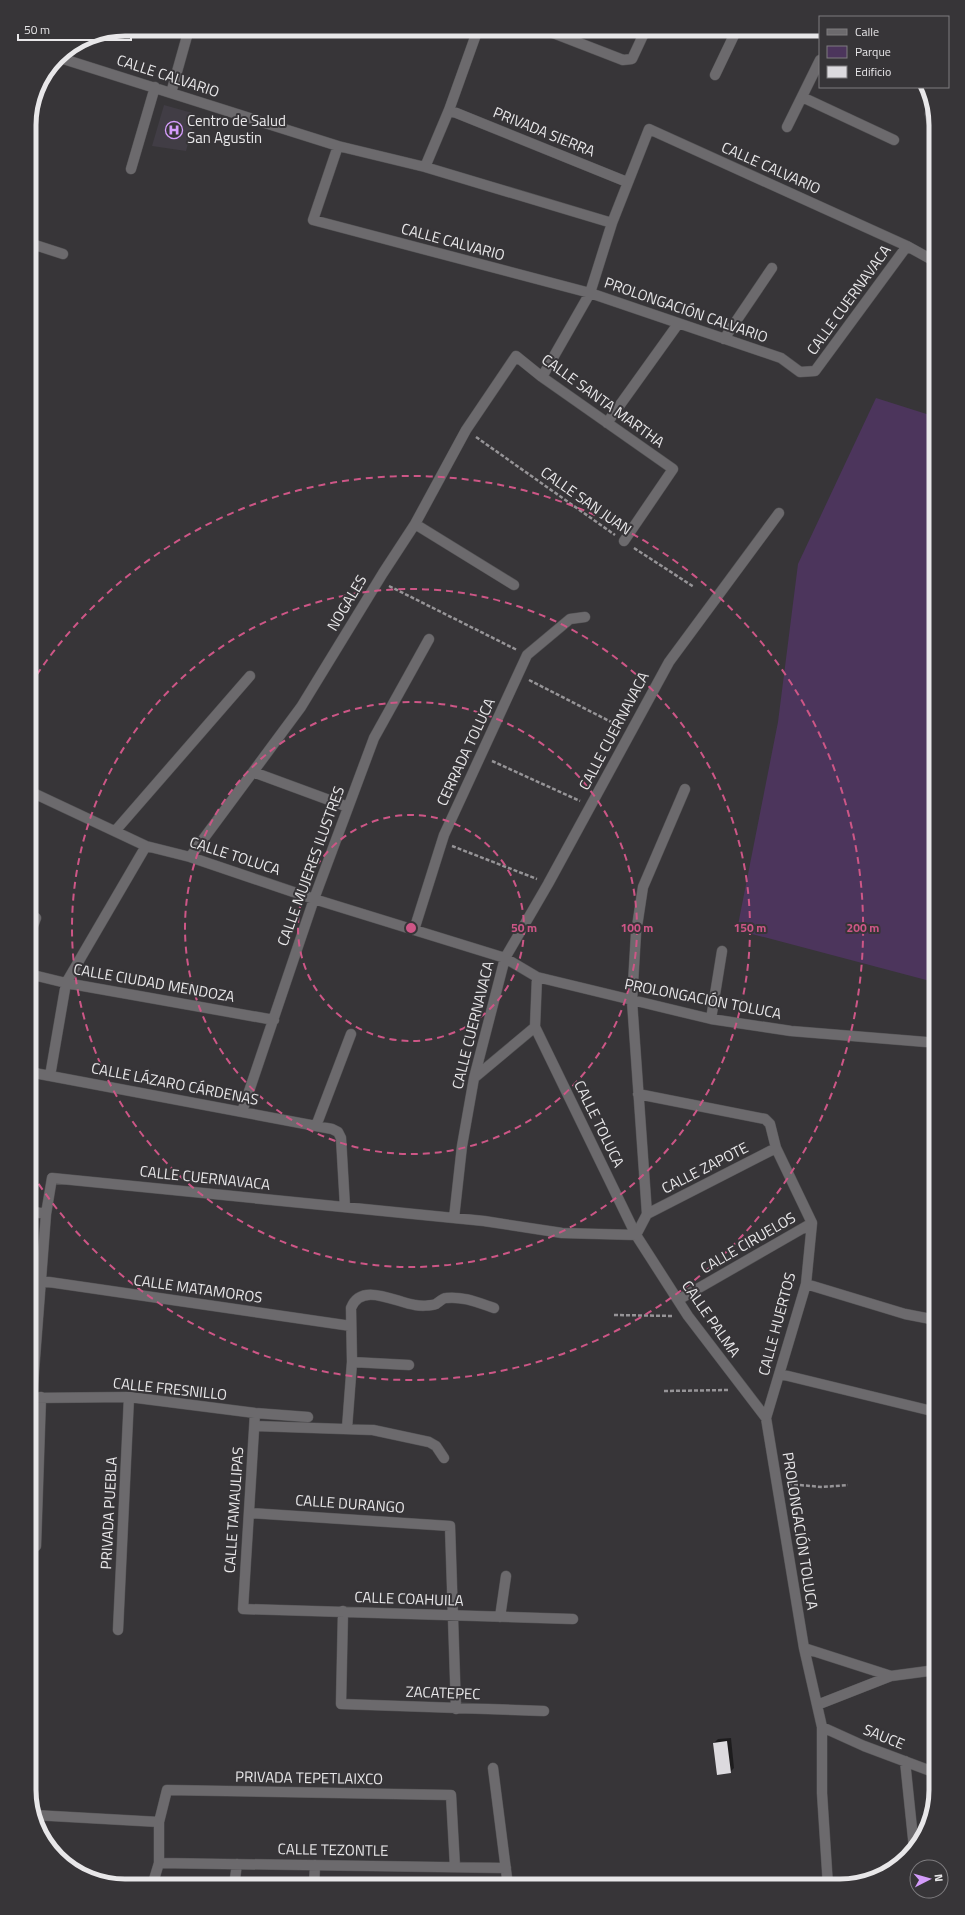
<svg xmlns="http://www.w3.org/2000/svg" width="965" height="1915" font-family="'Titillium Web',sans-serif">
	<rect width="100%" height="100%" fill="#373538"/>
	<!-- built -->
	<path fill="#413d45" d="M164 105 196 114 186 151 152 146Z"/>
	<!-- green -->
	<path fill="#4c355c" d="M876 398 936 417V997L930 981 737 930 778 722 798 564Z"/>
	<!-- shadow -->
	<path fill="#0007" d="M731 1738 734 1768 730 1772 714 1743 718 1739Z"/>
	<!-- building -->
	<path fill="#dcdade" d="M727 1741 731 1773 717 1775 713 1743Z"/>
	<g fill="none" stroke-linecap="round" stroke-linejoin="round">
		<!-- minor casing -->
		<g stroke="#535254" stroke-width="11">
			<path id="minor" d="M543 29 623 60 632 59 646 29
				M812 29 820 32
				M57 57 338 146 425 167 612 223
				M715 75 737 29
				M171 93 189 29
				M802 97 894 140
				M932 104 930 114 936 142
				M449 110 627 182
				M787 127 820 60
				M338 146 313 220 590 293 781 358 800 372 815 371 907 246
				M425 167 449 110 478 29
				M131 169 155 87
				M29 243 63 254
				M724 339 772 268
				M542 377 590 293 612 223 649 129 907 246 936 262
				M607 423 678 324
				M415 524 514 585
				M253 772 348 807
				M29 791 146 846 190 857 314 899 505 958 537 977 711 1019 791 1031 926 1042
				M116 830 250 676
				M190 857 301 707 383 573 415 524 466 430 516 356 542 377 673 469 624 541
				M414 930 444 835 527 655 570 619 585 617
				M29 936 36 918
				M29 974 66 983 274 1020
				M711 1019 722 951
				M535 1027 636 1235 688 1316 766 1418
				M29 1072 332 1129 338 1132 341 1138 345 1207
				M50 1076 66 983 146 846
				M474 1078 535 1027 537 977
				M638 1094 765 1119 770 1124 776 1148 812 1223 806 1284 766 1418 804 1648 822 1727V1793L828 1886
				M242 1112 314 899 374 738 429 639
				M316 1126 351 1034
				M29 1211 46 1214
				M647 1214 776 1148
				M454 1218 462 1146 474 1078 505 958 548 884 669 662 779 513
				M636 1235 647 1214 632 1001 636 933 643 887 685 789
				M42 1281 351 1326
				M806 1284 905 1314 936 1320
				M678 1300 812 1223
				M352 1362 409 1365
				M780 1374 936 1412
				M32 1397 46 1214 52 1178 484 1221 562 1233 636 1235
				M29 1398 129 1397 255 1413 308 1417
				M255 1413 243 1609 573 1619
				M255 1426 373 1430 429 1442 436 1446 444 1458
				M347 1428 352 1362 351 1308C361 1281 397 1303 415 1305 420 1306 431 1306 436 1304 439 1302 443 1298 446 1298 463 1296 479 1303 494 1308
				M249 1513 450 1526 456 1709
				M36 1546 41 1397
				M343 1611 341 1704 544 1711
				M500 1617 506 1576
				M118 1630 129 1397
				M804 1648 891 1676 936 1670
				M817 1705 891 1676
				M822 1727 864 1746 936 1773
				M905 1761 914 1848
				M493 1768 508 1886
				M34 1815 159 1822
				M159 1863 506 1868
				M152 1886 159 1863V1822L167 1790 451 1795 455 1867
				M234 1886 237 1864
				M314 1886 315 1865"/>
		</g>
		<!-- path -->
		<path stroke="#969497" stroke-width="2.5" stroke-dasharray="4 2" stroke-linecap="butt" d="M476 437 615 535
			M634 548 694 587
			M389 586 517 650
			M529 680 621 727
			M492 761 580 801
			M452 846 537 879
			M614 1315 674 1316
			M664 1391 729 1390
			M788 1484 822 1487 848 1485"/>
		<!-- minor -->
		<use href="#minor" stroke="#6c6a6d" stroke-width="10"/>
	</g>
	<!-- distance rings -->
	<g fill="none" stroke="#cd5686" stroke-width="2" stroke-dasharray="7 5">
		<circle cx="411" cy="928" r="113"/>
		<circle cx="411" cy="928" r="226"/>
		<circle cx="411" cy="928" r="339"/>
		<path d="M30 685A452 452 0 1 1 30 1171"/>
	</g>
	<!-- icons -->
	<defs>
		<g id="hospital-ring" transform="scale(0.9)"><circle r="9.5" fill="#373538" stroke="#d49cfb" stroke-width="1.5"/><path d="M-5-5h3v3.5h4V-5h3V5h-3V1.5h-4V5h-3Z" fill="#d49cfb"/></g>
	</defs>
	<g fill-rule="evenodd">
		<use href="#hospital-ring" x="174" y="130"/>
	</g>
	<g text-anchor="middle" stroke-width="4" stroke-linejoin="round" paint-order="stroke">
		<!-- street labels -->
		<g font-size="15" fill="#e8e7e9" stroke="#373538">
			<text transform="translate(168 76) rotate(18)" y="5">CALLE CALVARIO</text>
			<text transform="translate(544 132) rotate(22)" y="5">PRIVADA SIERRA</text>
			<text transform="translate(771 168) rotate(24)" y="5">CALLE CALVARIO</text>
			<text transform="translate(453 242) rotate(15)" y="5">CALLE CALVARIO</text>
			<text transform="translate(849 300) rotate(-54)" y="5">CALLE CUERNAVACA</text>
			<text transform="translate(686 310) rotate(19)" y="5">PROLONGACIÓN CALVARIO</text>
			<text transform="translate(603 401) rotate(36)" y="5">CALLE SANTA MARTHA</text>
			<text transform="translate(586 501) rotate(35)" y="5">CALLE SAN JUAN</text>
			<text transform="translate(347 603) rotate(-59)" y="5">NOGALES</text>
			<text transform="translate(614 731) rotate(-62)" y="5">CALLE CUERNAVACA</text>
			<text transform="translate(466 752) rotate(-65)" y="5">CERRADA TOLUCA</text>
			<text transform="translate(235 856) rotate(18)" y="5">CALLE TOLUCA</text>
			<text transform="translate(311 866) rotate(-70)" y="5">CALLE MUJERES ILUSTRES</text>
			<text transform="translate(154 983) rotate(10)" y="5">CALLE CIUDAD MENDOZA</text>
			<text transform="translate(703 999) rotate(11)" y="5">PROLONGACIÓN TOLUCA</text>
			<text transform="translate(473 1025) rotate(-76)" y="5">CALLE CUERNAVACA</text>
			<text transform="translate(175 1084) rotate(11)" y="5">CALLE LÁZARO CÁRDENAS</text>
			<text transform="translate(599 1124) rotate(64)" y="5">CALLE TOLUCA</text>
			<text transform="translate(705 1168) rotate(-27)" y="5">CALLE ZAPOTE</text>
			<text transform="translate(205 1178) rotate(6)" y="5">CALLE CUERNAVACA</text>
			<text transform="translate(748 1243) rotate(-30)" y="5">CALLE CIRUELOS</text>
			<text transform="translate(198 1289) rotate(8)" y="5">CALLE MATAMOROS</text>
			<text transform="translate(711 1319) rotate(55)" y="5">CALLE PALMA</text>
			<text transform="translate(777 1324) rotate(-75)" y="5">CALLE HUERTOS</text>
			<text transform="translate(170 1389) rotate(6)" y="5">CALLE FRESNILLO</text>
			<text transform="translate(350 1504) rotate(4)" y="5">CALLE DURANGO</text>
			<text transform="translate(234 1510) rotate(-86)" y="5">CALLE TAMAULIPAS</text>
			<text transform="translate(109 1513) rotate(-87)" y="5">PRIVADA PUEBLA</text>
			<text transform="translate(800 1531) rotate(81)" y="5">PROLONGACIÓN TOLUCA</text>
			<text transform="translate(409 1599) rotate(2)" y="5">CALLE COAHUILA</text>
			<text transform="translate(443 1693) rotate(2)" y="5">ZACATEPEC</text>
			<text transform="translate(884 1737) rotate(22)" y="5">SAUCE</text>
			<text transform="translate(309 1778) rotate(1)" y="5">PRIVADA TEPETLAIXCO</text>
			<text transform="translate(333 1850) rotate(1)" y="5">CALLE TEZONTLE</text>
		</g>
		<!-- poi labels -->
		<g font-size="15" fill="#e8e7e9" stroke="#373538" text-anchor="start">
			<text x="187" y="126">Centro de Salud<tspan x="187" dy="17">San Agustin</tspan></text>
		</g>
	</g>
	<!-- crop -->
	<path d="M0 0H965V1915H0ZM125 36H840A89 89 0 0 1 929 125V1790A89 89 0 0 1 840 1879H125A89 89 0 0 1 36 1790V125A89 89 0 0 1 125 36Z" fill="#373538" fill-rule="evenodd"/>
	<path fill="none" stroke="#e8e7e9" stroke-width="5" d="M125 36H840A89 89 0 0 1 929 125V1790A89 89 0 0 1 840 1879H125A89 89 0 0 1 36 1790V125A89 89 0 0 1 125 36Z"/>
	<circle cx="411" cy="928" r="6" fill="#cd5686" stroke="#373538" stroke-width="2"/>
	<g font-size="12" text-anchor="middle" font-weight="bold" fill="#cd5686" stroke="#373538" stroke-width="4" stroke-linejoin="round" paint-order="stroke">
		<text x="524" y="932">50 m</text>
		<text x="637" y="932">100 m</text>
		<text x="750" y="932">150 m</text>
		<text x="863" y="932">200 m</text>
	</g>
	<!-- legend -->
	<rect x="819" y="16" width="130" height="72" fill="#373538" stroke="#7e7c7f"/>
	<rect x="827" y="29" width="20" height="6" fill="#6c6a6d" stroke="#7e7c7f"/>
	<text x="855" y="36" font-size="12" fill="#e8e7e9">Calle</text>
	<rect x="827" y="46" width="20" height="12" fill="#4c355c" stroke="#7e7c7f"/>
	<text x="855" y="56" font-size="12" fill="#e8e7e9">Parque</text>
	<rect x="827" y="66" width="20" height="12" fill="#dcdade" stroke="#7e7c7f"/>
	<text x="855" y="76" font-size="12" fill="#e8e7e9">Edificio</text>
	<!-- north arrow -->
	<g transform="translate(929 1879) rotate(84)"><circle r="19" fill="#373538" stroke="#7e7c7f"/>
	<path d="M0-3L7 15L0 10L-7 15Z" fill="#d49cfb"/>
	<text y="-6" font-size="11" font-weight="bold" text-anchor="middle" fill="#e8e7e9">N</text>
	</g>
	<!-- scale -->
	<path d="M18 34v6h113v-6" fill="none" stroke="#e8e7e9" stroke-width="2"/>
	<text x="24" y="34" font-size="12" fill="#e8e7e9" stroke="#373538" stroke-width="3" paint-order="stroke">50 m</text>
</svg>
